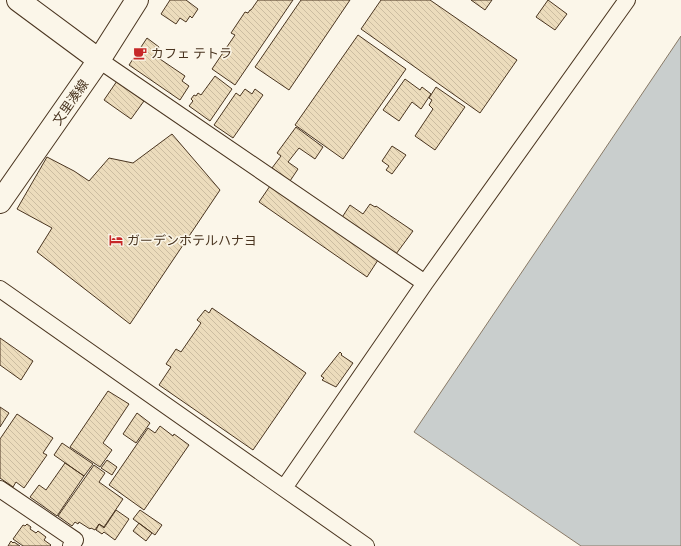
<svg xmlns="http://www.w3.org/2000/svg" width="681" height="546" font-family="'Fira Sans Condensed','Noto Sans JP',sans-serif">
	<defs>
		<pattern id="building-back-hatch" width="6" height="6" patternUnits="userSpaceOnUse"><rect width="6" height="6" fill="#ecdcbc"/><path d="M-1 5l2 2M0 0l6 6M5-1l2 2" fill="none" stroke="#ccbda1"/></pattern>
	</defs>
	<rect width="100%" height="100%" fill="#fbf6e9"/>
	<!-- water -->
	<path fill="#c9cecd" stroke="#887966" d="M681 36V546H581L414 432Z"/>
	<!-- building -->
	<path fill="url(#building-back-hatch)" stroke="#4a3520" d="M170 0H186L198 9 192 18 190 16 186 22 180 18 176 24 161 14Z
		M258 0H293L235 85 212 69 235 35 231 33 245 12 248 13 250 10H251Z
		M301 0H350L289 90 255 67Z
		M381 0H430L517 60 480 113 361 29Z
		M471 0H492L485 10Z
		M548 0 567 14 555 30 536 17Z
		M358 35 406 69 343 159 295 125Z
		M147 38 159 47 154 55 185 76 182 81 189 86 180 100 129 65Z
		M215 76 232 89 210 121 189 106 193 101 191 99 194 95 196 96 198 93 201 95Z
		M405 79 420 90 422 87 431 94 421 109 412 102 399 121 383 110Z
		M117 81 144 101 131 119 104 100Z
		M436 87 465 107 435 150 415 136 433 109 429 105 432 100 429 98Z
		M245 89 252 94 255 89 263 95 233 138 214 125 236 93 240 96Z
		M296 127 323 147 315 159 299 148 288 162 298 169 290 181 272 168 281 156 277 153Z
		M172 134 220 190 130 324 37 252 52 228 17 209 47 157 74 171 89 181 109 158 133 163Z
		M392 146 406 155 392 174 386 170 389 166 382 161Z
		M270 186 378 260 367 277 259 202Z
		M370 204 375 207 376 206 413 231 396 254 360 229 359 231 341 219 350 205 363 214Z
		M212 308 306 373 253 450 159 385 171 367 166 364 176 349 181 352 201 323 197 320 205 310 209 313Z
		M0 338 33 361 21 380 0 365Z
		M340 352 342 354 341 355 353 363 336 387 322 380 324 378 321 376Z
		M108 391 129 404 103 443 112 450 100 467 70 447Z
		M0 407 9 413 0 427Z
		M137 413 150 423 136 443 123 434Z
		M17 414 53 438 43 453 47 455 24 488 16 482 13 487 0 478V439Z
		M160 426 173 436 174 434 189 445 144 510 109 485 148 428 155 433Z
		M62 443 93 464 84 476 54 455Z
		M107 460 117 467 112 475 101 468Z
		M65 463 84 476 57 516 30 497 39 485 46 490Z
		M94 465 105 473 99 482 123 499 104 527 99 524 95 530 91 528 90 529 79 522 78 524 75 522 72 526 58 516Z
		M116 510 129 519 115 540 104 532 102 534 96 530 99 524 104 528Z
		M140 510 162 525 155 535 133 519Z
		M139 523 152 533 146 541 133 531Z
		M27 524 31 527 30 529 36 533 38 531 46 537 44 540 51 545 50 546H23L13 539 23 525 25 526Z
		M11 541 13 543 14 542 20 546H8Z"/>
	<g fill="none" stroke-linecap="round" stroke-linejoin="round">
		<!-- street casing -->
		<g stroke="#4a3520" stroke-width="18">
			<path id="street" d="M99 60 425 283
				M0 289 366 546
				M284 488 425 283 627 0
				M0 489 75 540 71 546"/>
		</g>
		<!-- secondary casing -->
		<g stroke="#4a3520" stroke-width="24">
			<path id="secondary" d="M18 0 99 60
				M0 202 99 60 137 0"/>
		</g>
		<!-- street -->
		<use href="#street" stroke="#fbf6e9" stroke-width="16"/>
		<!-- secondary -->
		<use href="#secondary" stroke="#fbf6e9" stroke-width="22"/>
	</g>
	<!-- icons -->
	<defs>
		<g id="cafe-bare" transform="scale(1.08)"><path d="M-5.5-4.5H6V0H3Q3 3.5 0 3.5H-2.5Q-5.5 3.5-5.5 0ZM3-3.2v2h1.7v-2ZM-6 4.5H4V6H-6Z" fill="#c62828" stroke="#fbf6e9" stroke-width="2.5" paint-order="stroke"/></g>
		<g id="hotel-bare" transform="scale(1.08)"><path d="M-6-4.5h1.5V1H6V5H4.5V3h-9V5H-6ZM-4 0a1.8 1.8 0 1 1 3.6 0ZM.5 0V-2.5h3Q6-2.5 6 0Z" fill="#c62828" stroke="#fbf6e9" stroke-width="2.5" paint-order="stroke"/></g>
	</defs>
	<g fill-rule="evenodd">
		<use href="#cafe-bare" x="140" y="53"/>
		<use href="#hotel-bare" x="116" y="240"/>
	</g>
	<g text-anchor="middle" stroke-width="3" stroke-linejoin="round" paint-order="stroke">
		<!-- poi labels -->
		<g font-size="13" fill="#4a3520" stroke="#fbf6e9" text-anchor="start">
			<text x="151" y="58">カフェ テトラ</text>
			<text x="127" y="245">ガーデンホテルハナヨ</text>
		</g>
		<!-- street labels -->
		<g font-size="13" fill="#4a3520" stroke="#fbf6e9">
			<text transform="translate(70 102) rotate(-55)" y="5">文里湊線</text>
		</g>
	</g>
</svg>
